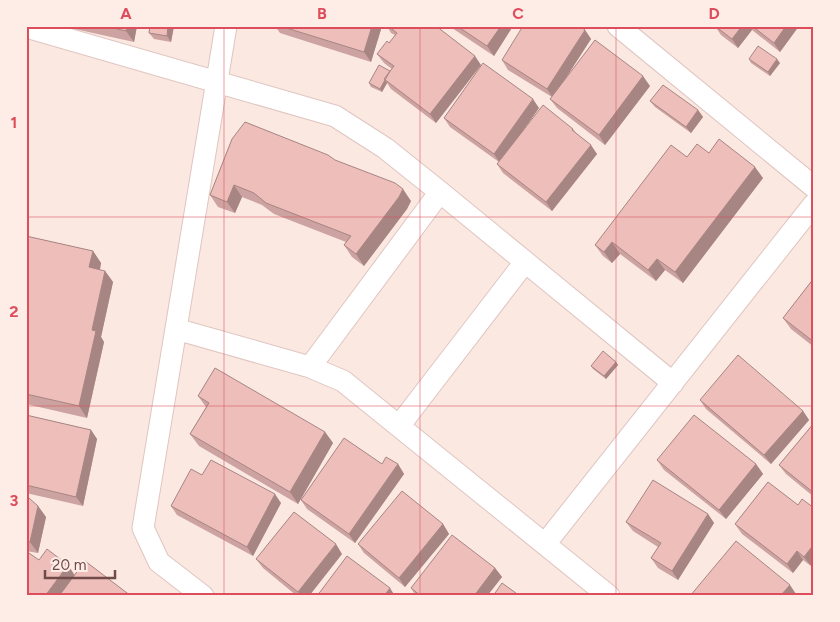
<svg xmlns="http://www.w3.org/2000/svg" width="840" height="622" font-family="Figtree,sans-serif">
	<rect width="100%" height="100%" fill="#fae8e1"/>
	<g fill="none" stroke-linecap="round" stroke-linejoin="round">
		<!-- minor casing -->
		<g stroke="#e0c5c1" stroke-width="23">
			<path id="minor" d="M618 26 814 187
				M26 27 335 116 385 148 440 192 673 383
				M176 329 310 367 343 381 609 596
				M310 367 440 192
				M399 426 525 262
				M545 544 814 204
				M203 596 159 562 143 528 226 26"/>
		</g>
		<!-- minor -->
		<use href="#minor" stroke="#fff" stroke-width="21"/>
	</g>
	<!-- wall -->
	<path fill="#cda3a1" d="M61 26H137L134 42Z
		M150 26H174L171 42 154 39 149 33Z
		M275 26H382L371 62 280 33Z
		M387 26H388L481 65 436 123 391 89 387 83 382 92 371 87 369 83 390 71 392 69 384 63 377 54 389 43 395 35 391 33Z
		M449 26H513L494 56Z
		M715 26H799L780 52 752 30 738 48 721 35Z
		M585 30 591 39 565 79 650 86 605 145 557 108 550 99 552 97 508 70 502 60Z
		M749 59 780 63 770 76 751 63Z
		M650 101 698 110 703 117 691 133 655 107Z
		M539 108 524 129H573L577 134 597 154 552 211 503 173 497 164 499 162 450 127 444 118Z
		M232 139 335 160 411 201 407 209 364 266 352 257 344 245 346 242 274 214 262 205 242 197 235 213 218 207 210 195Z
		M709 153 763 178 683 283 665 270 656 281 620 254 612 263 603 256 595 245 687 157Z
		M26 236 93 251 101 263 100 270 105 271 113 282 101 337 104 342 87 418 26 404Z
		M814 278V347L791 329 783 318Z
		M616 362 618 365 606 379 593 369 591 366Z
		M198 396 325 432 333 443 298 504 199 446 190 434 206 407Z
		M700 400 803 411 809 420 771 464 706 409Z
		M26 415 91 430 97 439 83 506 26 493Z
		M814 423V497L786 474 779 465Z
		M657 460 756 464 763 474 726 519 664 470Z
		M382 464H398L404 474 355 543 307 509 301 500Z
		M202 475 281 503 253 556 177 515 171 506Z
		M768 482 811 566 803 560 793 573 742 534 735 524Z
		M26 498 38 506 46 517 38 553 26 551Z
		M708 514 714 523 678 580 658 568 651 558 658 547 633 531 626 522Z
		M443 524 449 534 405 587 364 553 358 544Z
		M342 554 309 596H297L263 568 256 559Z
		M495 568 502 577 487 596H416L411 588Z"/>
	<!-- shaded-wall -->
	<path fill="#a78583" d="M127 26H137L134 42 126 31Z
		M168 26H174L171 42 167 36Z
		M372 26H382L371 62 364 52Z
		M501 26H513L494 56 487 46Z
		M742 26H749L752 30 738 48 732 39Z
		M786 26H799L780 52 774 43Z
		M585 30 591 39 553 98 547 89Z
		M475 56 481 65 436 123 430 114Z
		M777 59 780 63 770 76 768 72Z
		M643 76 650 86 605 145 599 135Z
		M385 80 387 83 382 92 380 89Z
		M533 99 539 108 500 163 494 154Z
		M698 110 703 117 691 133 686 127Z
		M591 145 597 154 552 211 546 202Z
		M755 167 763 178 683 283 675 272Z
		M234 185 242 197 235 213 227 202Z
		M403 189 411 201 407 209 364 266 356 254Z
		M612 242 620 254 612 263 604 252Z
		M93 251 101 263 98 279 89 267Z
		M657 259 665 270 656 281 648 270Z
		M105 271 113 282 101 337 104 342 87 418 79 406 92 330Z
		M616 362 618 365 606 379 604 376Z
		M803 411 809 420 771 464 764 455Z
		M91 430 97 439 83 506 76 497Z
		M325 432 333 443 298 504 290 492Z
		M398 464 404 474 355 543 349 534Z
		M756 464 763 474 726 519 719 510Z
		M275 494 281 503 253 556 247 547Z
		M38 506 46 517 38 553 30 542Z
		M708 514 714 523 678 580 672 571Z
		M443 524 449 534 405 587 399 578Z
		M336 544 342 554 309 596H301L298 592Z
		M814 544V562L811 566 804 557Z
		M797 551 803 560 793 573 787 564Z
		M68 565 76 577 62 596H45Z
		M495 568 502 577 487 596H474Z
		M790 585 796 594 795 596H780Z
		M390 588 395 596H384Z"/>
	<!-- building -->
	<path fill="#eebebb" stroke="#a78583" d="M105 26H127L126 31Z
		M150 26H168L167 36 149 33Z
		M280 26H372L364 52Z
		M388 26H436L475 56 430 114 384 79 394 66 377 54 387 41 389 43 397 33Z
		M457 26H501L487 46Z
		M523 26H580L585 30 547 89 502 60Z
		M715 26H742L732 39Z
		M752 26H786L774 43Z
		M595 40 643 76 599 135 550 99Z
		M758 46 777 59 768 72 749 59Z
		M483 63 533 99 494 154 444 118Z
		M379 65 390 71 380 89 369 83Z
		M663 85 698 110 686 127 650 101Z
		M543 105 573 129 572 130 591 145 546 202 497 164Z
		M245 122 328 155 335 160 395 183 403 189 399 197 356 254 344 245 351 236 266 203 254 193 234 185 227 202 210 195 232 139Z
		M719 139 755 167 675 272 657 259 648 270 612 242 604 252 595 245 671 145 687 157 697 144 709 153Z
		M26 236 93 251 89 267 105 271 92 330 96 331 79 406 26 394Z
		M814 278V342L783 318Z
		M603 351 616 362 604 376 591 366Z
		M738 355 803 411 764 455 700 400Z
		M215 368 325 432 290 492 190 434 209 403 198 396Z
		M26 415 91 430 76 497 26 485Z
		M694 415 756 464 719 510 657 460Z
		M814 423V493L779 465Z
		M344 438 382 464 386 457 398 464 349 534 301 500Z
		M211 460 275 494 247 547 171 506 191 469 202 475Z
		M653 480 708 514 672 571 651 558 661 543 626 522Z
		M768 482 798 505 802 499 814 508V544L804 557 797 551 787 564 735 524Z
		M402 491 443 524 399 578 358 544Z
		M26 498H29L38 506 30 542 26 541Z
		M294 512 336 544 298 592 256 559Z
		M452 535 495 568 474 596H421L411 588Z
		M736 541 790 585 780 596H690Z
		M47 549 68 565 45 596H26V551L39 560Z
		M347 556 390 588 384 596H317Z
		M85 561 131 596H59Z
		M502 583 520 596H493Z"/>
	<!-- grid -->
	<path fill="none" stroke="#dd4d5c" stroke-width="1" stroke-opacity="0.55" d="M224 26V596M420 26V596M616 26V596M26 217H814M26 406H814"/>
	<!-- border -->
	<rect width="840" height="622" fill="none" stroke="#feede7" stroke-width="55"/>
	<!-- scale -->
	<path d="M45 570v8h70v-8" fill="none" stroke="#704b4a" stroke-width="2.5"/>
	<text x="52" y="570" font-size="15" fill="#704b4a" stroke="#feede7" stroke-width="4" paint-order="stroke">20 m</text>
	<rect x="28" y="28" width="784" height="566" fill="none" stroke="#dd4d5c" stroke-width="2"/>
	<g font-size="16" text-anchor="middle" font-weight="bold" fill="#dd4d5c">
		<text x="126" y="19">A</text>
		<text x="322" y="19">B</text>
		<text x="518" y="19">C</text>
		<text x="714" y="19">D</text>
		<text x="14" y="128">1</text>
		<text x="14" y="317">2</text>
		<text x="14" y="506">3</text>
	</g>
</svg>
